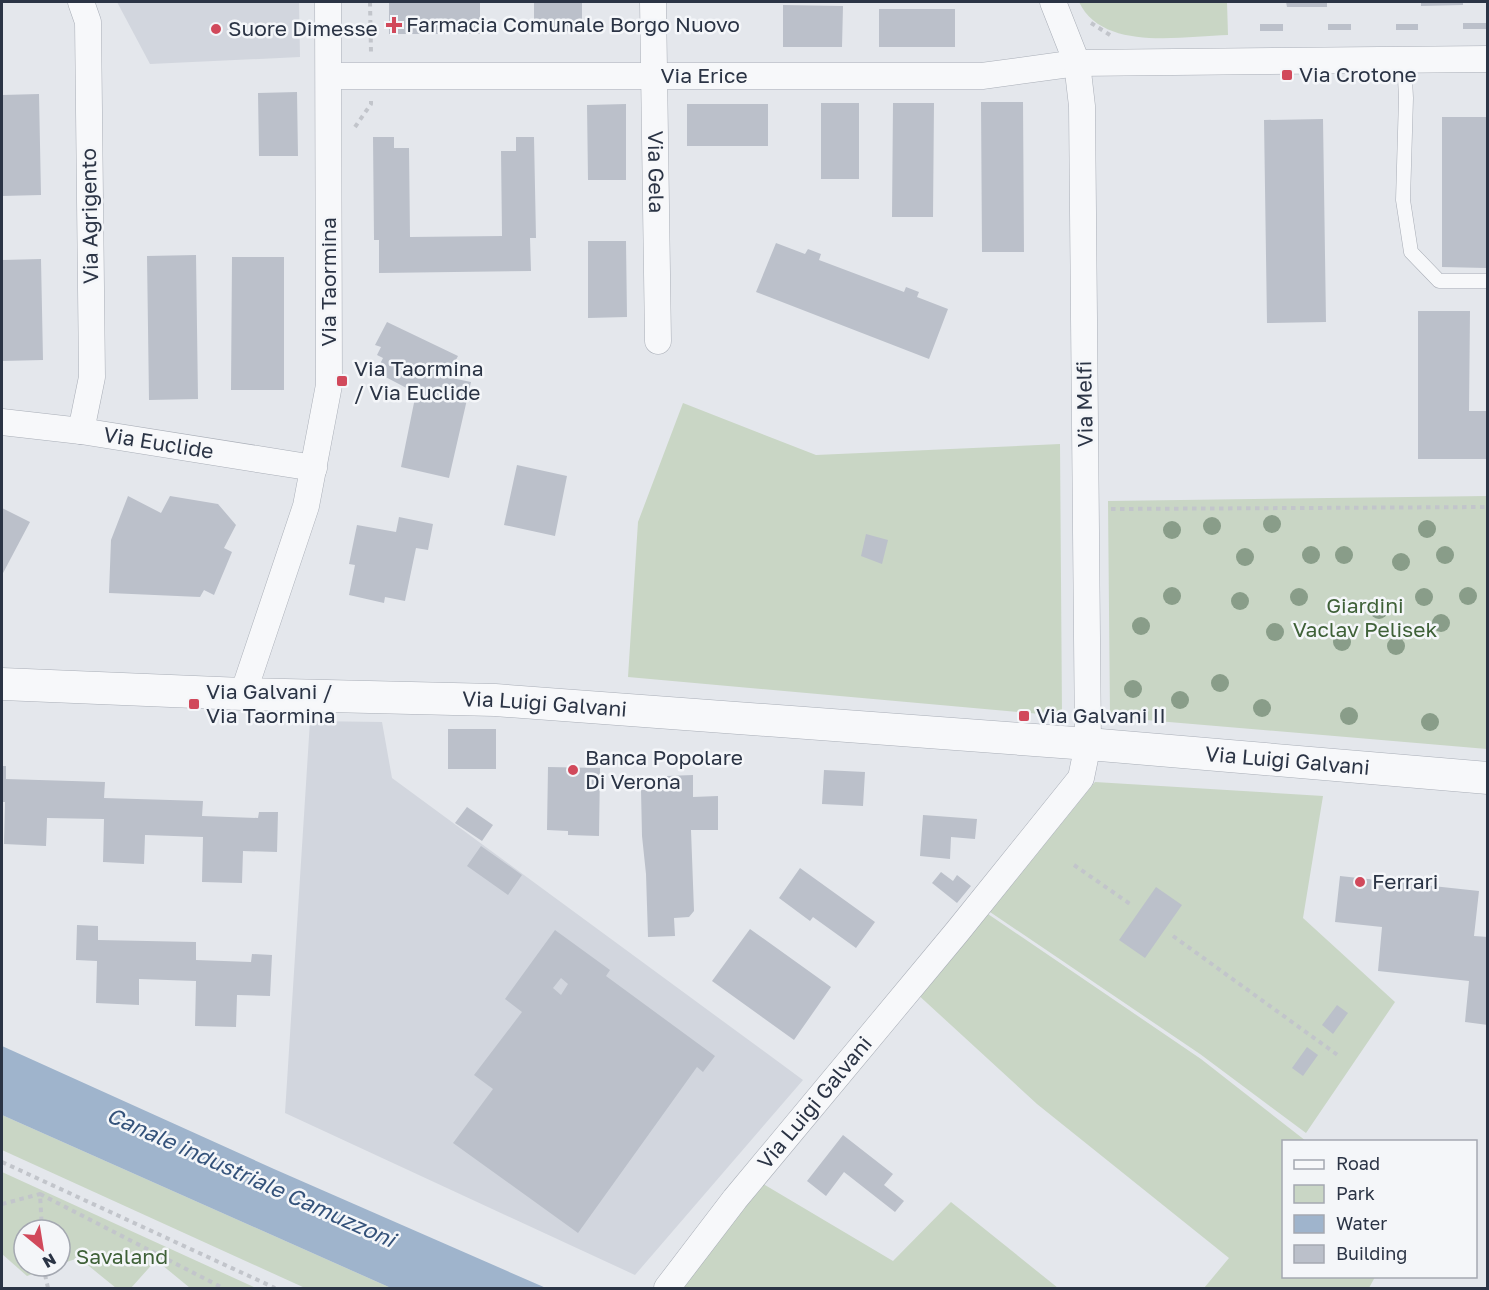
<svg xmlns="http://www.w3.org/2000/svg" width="1489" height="1290" font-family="'Golos Text',sans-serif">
	<rect width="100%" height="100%" fill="#e4e7ec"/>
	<!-- built -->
	<path fill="#d2d6de" d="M117 2H299L300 57 150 64Z
		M310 721 382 722 392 778 803 1080 635 1275 285 1113Z"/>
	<!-- green -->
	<path fill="#c9d6c5" d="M1079 2H1227L1228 35C1182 36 1103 52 1079 2Z
		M683 403 816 455 1060 444 1062 716 628 677 638 522Z
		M1487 496V749L1110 717 1108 501Z
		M1095 782 1323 796 1303 918 1395 1002 1306 1133 1200 1054 990 912Z
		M988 914 1201 1059 1306 1141 1284 1142V1276L1375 1277 1369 1288H1204L1229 1258 1037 1104 915 992Z
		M2 1115 391 1288H305L2 1150Z
		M2 1172 256 1288H190L156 1260 131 1288H116L79 1258 60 1264V1230H24V1266H55L27 1276 2 1254Z
		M755 1179 893 1261 951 1202 1058 1288H679Z"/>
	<!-- water -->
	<path fill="#9fb4cc" d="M2 1046 274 1169 546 1288H391L2 1115Z"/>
	<!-- building -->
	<path fill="#bbc0ca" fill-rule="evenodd" d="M389 2H480V34H389Z
		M534 2H582V31L534 32Z
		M1286 2H1327V7H1287Z
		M1421 2H1463V5L1421 6Z
		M783 5 843 6 842 47H783Z
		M879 9H955V47H879Z
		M1463 23H1487V29H1463Z
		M1260 24H1283V31H1260Z
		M1328 24H1351V30H1328Z
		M1396 24H1418V30H1396Z
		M297 92 298 156H259L258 93Z
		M39 94 41 195 2 196V95Z
		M981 102H1023L1024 252H982Z
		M821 103H859V179H821Z
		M893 103H934L933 217H892Z
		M626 104V180H588L587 105Z
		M687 104H768V146H687Z
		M1442 117H1486V268L1442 267Z
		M1323 119 1326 322 1267 323 1264 120Z
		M373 137H394V148H409L410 237 502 236 501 151H516V137H534L536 238H530L531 271 379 273V240H374Z
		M588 241H626L627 317 588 318Z
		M776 243 805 254 808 249 821 254 819 260 904 292 906 287 919 292 917 297 948 309 929 359 756 292Z
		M196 255 198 399 149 400 147 256Z
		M232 257H284V390H231Z
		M41 259 43 360 2 361V260Z
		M1418 311H1470L1469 411H1488V459H1418Z
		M387 322 458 356 447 377 471 382 449 478 401 467 416 393 376 372 383 358 377 355 381 347 375 345Z
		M517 465 567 476 555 536 504 525Z
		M128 496 161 513 170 496 218 504 236 525 224 548 232 552 214 595 204 590 200 597 109 593 111 540Z
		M2 508 30 522 2 575Z
		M399 517 433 524 428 550 416 548 405 601 385 597 384 603 349 595 355 565 349 564 357 525 396 532Z
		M866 534 888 540 882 564 861 556Z
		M448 729H496V769H448Z
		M2 766H6V779L105 782 104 798 203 801 202 816 258 818 259 812H278L277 852 243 851 242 883 202 882 203 837 145 835 144 864 103 862 104 819 47 818 46 846 4 844 5 802H2Z
		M548 767 600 768 599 836 568 835V831L547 830Z
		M824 770 865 772 863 806 822 804Z
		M693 775V797L718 796V830H691L694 911 689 917 674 918 675 936 648 937 646 874 642 836 641 790H667V776Z
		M467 807 493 825 482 841 455 823Z
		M923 815 977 819 975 839 951 837 950 859 920 856Z
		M481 846 522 875 508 895 467 866Z
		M800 868 875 922 856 948 813 917 810 921 779 898Z
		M941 872 953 881 957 875 971 886 957 903 932 883Z
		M1340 876 1479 891 1474 936 1488 937V1025L1465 1022 1469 981 1378 971 1382 927 1335 922Z
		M1156 887 1182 905 1145 958 1119 940Z
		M77 925 98 926V940L196 942V960L251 962 252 954 272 955 270 996 237 995 236 1027 195 1026 196 981 139 979V1005L96 1003 97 961 76 960Z
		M750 929 831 987 794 1040 712 981Z
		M555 930 610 970 606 976 715 1056 703 1072 697 1067 578 1233 453 1143 493 1089 474 1075 522 1012 505 999ZM561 978 568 984 561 995 553 988Z
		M1337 1005 1348 1013 1333 1034 1322 1025Z
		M1307 1047 1318 1055 1303 1076 1292 1068Z
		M843 1135 893 1174 884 1185 904 1201 895 1212 844 1172 826 1196 807 1181Z"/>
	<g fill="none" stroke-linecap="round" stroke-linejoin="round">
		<!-- service casing -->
		<g stroke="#a9aeb7" stroke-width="15">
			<path id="service" d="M1404 59 1406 98 1403 200 1411 252 1439 281H1488"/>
		</g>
		<!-- minor casing -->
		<g stroke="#a9aeb7" stroke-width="27">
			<g id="minor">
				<path id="s1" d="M653 2 658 341"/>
				<path id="s2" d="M329 76H982L1077 63 1488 59"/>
				<path id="s3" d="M2 422 81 431 314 468"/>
				<path d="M81 431 92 377 88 22 81 2"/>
				<path d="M243 694 306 506 329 385 328 2"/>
				<path id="s4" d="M667 1288 735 1199 957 932 1081 778 1088 744 1082 106 1077 63 1053 2"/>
			</g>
		</g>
		<!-- tertiary casing -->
		<g stroke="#a9aeb7" stroke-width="33">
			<g id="tertiary">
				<path id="s5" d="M2 684 243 694 495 700 1088 744 1488 778"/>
			</g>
		</g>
		<!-- path -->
		<path stroke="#c2c5cb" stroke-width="4" stroke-dasharray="4.5 4.5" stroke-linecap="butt" d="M370 2 371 52
			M1091 23 1110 35
			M355 127 371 104V101
			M1111 509 1488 507
			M1074 865 1133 906
			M1173 936 1339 1056
			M2 1162 275 1288
			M2 1204 40 1194
			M42 1230 40 1194 223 1288
			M43 1266 48 1288"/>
		<!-- service -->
		<use href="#service" stroke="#f7f8fa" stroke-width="14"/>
		<!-- minor -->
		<use href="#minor" stroke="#f7f8fa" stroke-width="26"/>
		<!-- tertiary -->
		<use href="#tertiary" stroke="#f7f8fa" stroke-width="32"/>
	</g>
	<!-- trees -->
	<g fill="#899d89">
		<circle cx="1272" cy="524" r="9"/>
		<circle cx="1212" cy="526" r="9"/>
		<circle cx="1427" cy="529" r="9"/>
		<circle cx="1172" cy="530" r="9"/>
		<circle cx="1311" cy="555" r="9"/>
		<circle cx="1344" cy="555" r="9"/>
		<circle cx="1445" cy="555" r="9"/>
		<circle cx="1245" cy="557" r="9"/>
		<circle cx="1401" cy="562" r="9"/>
		<circle cx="1172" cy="596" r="9"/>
		<circle cx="1468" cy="596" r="9"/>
		<circle cx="1299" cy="597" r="9"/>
		<circle cx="1424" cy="597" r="9"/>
		<circle cx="1240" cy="601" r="9"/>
		<circle cx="1379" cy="610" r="9"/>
		<circle cx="1441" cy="623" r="9"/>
		<circle cx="1141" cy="626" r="9"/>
		<circle cx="1275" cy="632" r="9"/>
		<circle cx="1342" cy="642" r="9"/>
		<circle cx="1396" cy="646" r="9"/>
		<circle cx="1220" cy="683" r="9"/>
		<circle cx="1133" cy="689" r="9"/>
		<circle cx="1180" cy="700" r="9"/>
		<circle cx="1262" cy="708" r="9"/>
		<circle cx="1349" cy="716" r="9"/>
		<circle cx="1430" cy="722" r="9"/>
	</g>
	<!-- markers -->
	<g fill="#d1495b" stroke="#f4f6f9" stroke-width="2">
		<path d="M391 16h6v6h6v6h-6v6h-6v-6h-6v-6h6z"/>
		<circle cx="216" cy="29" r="6"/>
		<rect x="1281" y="69" width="12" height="12" rx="3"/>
		<rect x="336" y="375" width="12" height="12" rx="3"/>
		<rect x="188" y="698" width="12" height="12" rx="3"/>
		<rect x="1018" y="710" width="12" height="12" rx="3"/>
		<circle cx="573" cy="770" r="6"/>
		<circle cx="1360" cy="882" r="6"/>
	</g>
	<g text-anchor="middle" stroke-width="5" stroke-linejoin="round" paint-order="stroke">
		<!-- poi labels -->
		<g font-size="21" fill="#2b3445" stroke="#f4f6f9" text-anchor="start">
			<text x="406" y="32">Farmacia Comunale Borgo Nuovo</text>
			<text x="228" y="36">Suore Dimesse</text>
			<text x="1299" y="82">Via Crotone</text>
			<text x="354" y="376">Via Taormina<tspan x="354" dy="24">/ Via Euclide</tspan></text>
			<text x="206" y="699">Via Galvani /<tspan x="206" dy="24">Via Taormina</tspan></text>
			<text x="1036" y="723">Via Galvani II</text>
			<text x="585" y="765">Banca Popolare<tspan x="585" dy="24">Di Verona</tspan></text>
			<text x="1372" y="889">Ferrari</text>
		</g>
		<!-- street labels -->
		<g font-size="21" fill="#2b3445" stroke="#f4f6f9">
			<text dy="7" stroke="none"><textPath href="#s2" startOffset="375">Via Erice</textPath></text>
			<text dy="7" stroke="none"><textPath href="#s1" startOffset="170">Via Gela</textPath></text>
			<text transform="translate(90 216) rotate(-91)" y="7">Via Agrigento</text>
			<text transform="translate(329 282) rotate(-90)" y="7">Via Taormina</text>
			<text transform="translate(1085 404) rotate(-91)" y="7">Via Melfi</text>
			<text dy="7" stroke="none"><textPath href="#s3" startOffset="158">Via Euclide</textPath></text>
			<text dy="7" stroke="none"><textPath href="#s5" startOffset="543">Via Luigi Galvani</textPath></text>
			<text dy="7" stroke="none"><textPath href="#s5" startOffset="1288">Via Luigi Galvani</textPath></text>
			<text dy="7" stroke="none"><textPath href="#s4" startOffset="237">Via Luigi Galvani</textPath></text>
		</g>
		<!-- park labels -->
		<g font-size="21" fill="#3f6138" stroke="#f4f6f9">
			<text x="1365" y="613">Giardini<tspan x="1365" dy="24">Vaclav Pelisek</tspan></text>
			<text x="122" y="1264">Savaland</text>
		</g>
		<!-- water labels -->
		<g font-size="22" font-style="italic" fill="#34527a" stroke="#f4f6f9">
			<text transform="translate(251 1177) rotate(24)" y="8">Canale industriale Camuzzoni</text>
		</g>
	</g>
	<!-- border -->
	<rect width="1489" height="1290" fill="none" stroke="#2b3445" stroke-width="6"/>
	<!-- legend -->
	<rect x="1282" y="1140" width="195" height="138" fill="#f4f6f9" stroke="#a4a8b1" stroke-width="1.5"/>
	<rect x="1294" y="1160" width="30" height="9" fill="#f7f8fa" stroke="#a4a8b1" stroke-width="1.5"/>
	<text x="1336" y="1170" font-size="18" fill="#2b3445">Road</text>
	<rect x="1294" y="1185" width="30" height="18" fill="#c9d6c5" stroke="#a4a8b1" stroke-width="1.5"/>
	<text x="1336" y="1200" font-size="18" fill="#2b3445">Park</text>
	<rect x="1294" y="1215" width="30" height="18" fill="#9fb4cc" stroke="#a4a8b1" stroke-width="1.5"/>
	<text x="1336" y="1230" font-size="18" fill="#2b3445">Water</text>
	<rect x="1294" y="1245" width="30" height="18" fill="#bbc0ca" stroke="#a4a8b1" stroke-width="1.5"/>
	<text x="1336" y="1260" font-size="18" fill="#2b3445">Building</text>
	<!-- north arrow -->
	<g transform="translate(42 1248) rotate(150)"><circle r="28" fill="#f4f6f9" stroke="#a4a8b1" stroke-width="1.5"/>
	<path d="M0-4.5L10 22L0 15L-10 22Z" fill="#d1495b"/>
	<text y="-9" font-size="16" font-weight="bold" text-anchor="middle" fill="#2b3445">N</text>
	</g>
</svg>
